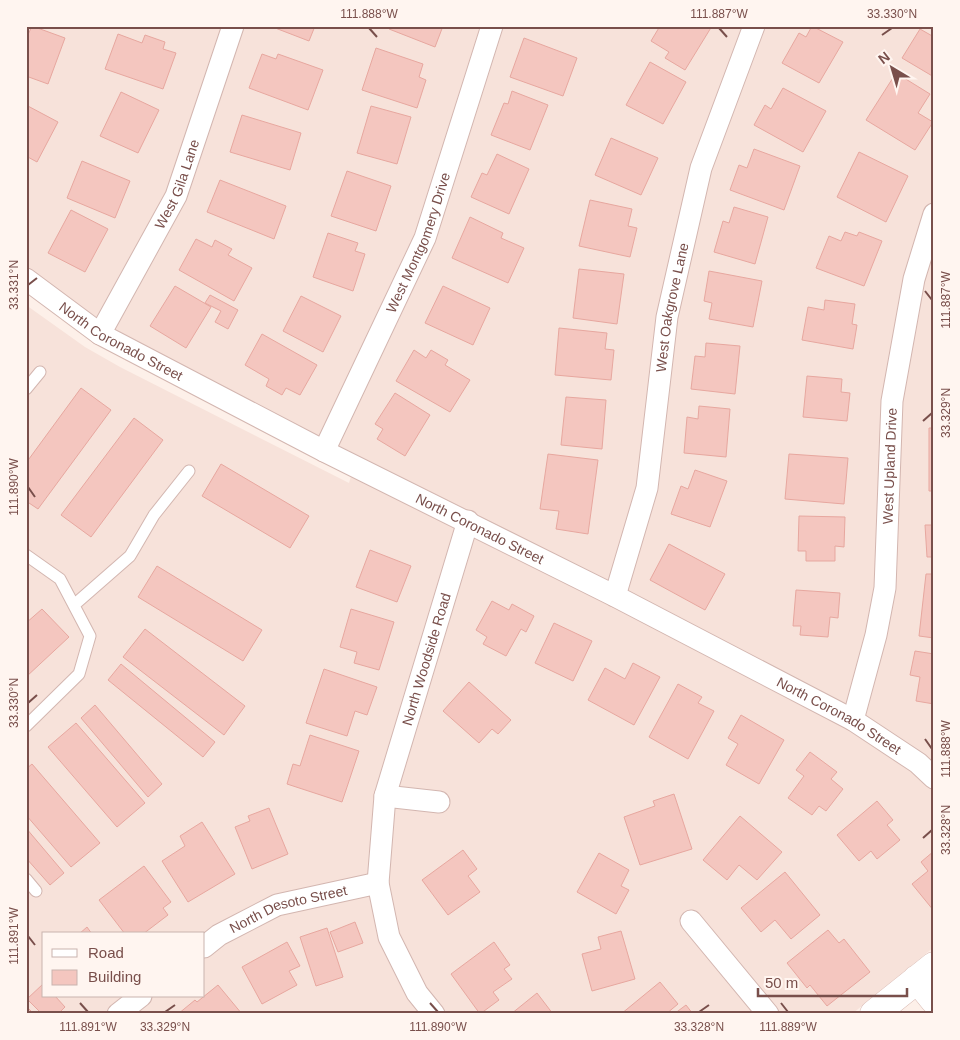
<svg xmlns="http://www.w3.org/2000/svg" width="960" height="1040" font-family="Helvetica,sans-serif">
	<rect width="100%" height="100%" fill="#fdf0e9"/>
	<!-- residential -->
	<path fill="#f7e2da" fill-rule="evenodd" d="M26 26H934V947L852 1014H26V305L85 347 120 367 349 483 357 455 175 364 130 338 66 298 26 268ZM44 934H204V996H44Z"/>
	<!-- building -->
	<path fill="#f4c6bf" stroke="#e7a79f" d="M32 26 65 38 48 84 26 76V39Z
		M270 26H315L309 41Z
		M391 26H443L435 47 389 29Z
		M660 26H712L685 70 665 58 669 52 651 41Z
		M812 26 843 42 819 83 782 63 799 33 806 37Z
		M920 29 934 37V77L902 58Z
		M118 34 142 43 145 35 165 42 163 49 176 53 163 89 105 69Z
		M524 38 577 58 563 96 510 77Z
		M376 48 423 64 419 77 426 80 417 108 362 90Z
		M262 54 276 59 278 54 323 70 308 110 249 88Z
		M650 62 686 82 663 124 626 105Z
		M896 73 930 94 918 113 933 122 915 150 866 120Z
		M783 88 826 111 803 152 754 125 765 105 771 109Z
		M512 91 548 105 530 150 491 135 504 103 508 104Z
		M121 92 159 110 138 153 100 136Z
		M26 105 58 122 37 162 26 156Z
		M371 106 411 117 397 164 357 153Z
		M242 115 301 133 290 170 230 152Z
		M611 138 658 158 641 195 595 175Z
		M754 149 800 166 784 210 730 190 739 165 747 168Z
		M859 152 908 176 886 222 837 197Z
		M497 154 529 169 509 214 471 197 482 173 487 175Z
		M82 161 130 181 115 218 67 198Z
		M347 171 391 186 376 231 331 216Z
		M220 180 286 206 274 239 207 212Z
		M590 200 632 209 628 226 637 228 630 257 579 246Z
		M734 207 768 217 755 264 714 252 723 221 729 223Z
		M71 210 108 229 85 272 48 253Z
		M470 217 503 233 501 238 524 248 508 283 452 258Z
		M845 232 857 236 859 232 882 241 864 286 816 268 829 236 841 241Z
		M328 233 358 243 355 251 365 254 353 291 313 277Z
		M196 239 212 247 215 240 232 249 228 255 252 268 234 301 179 270Z
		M579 269 624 274 617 324 573 318Z
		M709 271 762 281 753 327 709 319 712 303 704 301Z
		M175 286 211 307 186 348 150 326Z
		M443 286 490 308 473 345 425 323Z
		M210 295 238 310 228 329 215 322 221 311 205 303Z
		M301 296 341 316 323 352 283 331Z
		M825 300 855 304 852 324 857 325 853 349 802 340 808 307 824 310Z
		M559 328 607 333 605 349 614 350 611 380 555 375Z
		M262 334 317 365 300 395 286 388 282 395 266 386 269 379 245 365Z
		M706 343 740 346 735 394 691 389 695 356 705 357Z
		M414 350 426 358 431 350 448 360 445 365 470 380 450 412 396 381Z
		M807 376 842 379 841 392 850 393 847 421 803 417Z
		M81 388 111 410 38 509 26 501V463Z
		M395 393 430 415 405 456 377 439 383 429 375 424Z
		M566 397 606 400 602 449 561 445Z
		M699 406 730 409 726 457 684 453 687 417 698 419Z
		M134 418 163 440 91 537 61 515Z
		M929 428H934V491H929Z
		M548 454 598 460 588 534 556 529 559 511 540 509Z
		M789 454 848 458 844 504 785 499Z
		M221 464 309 516 290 548 202 496Z
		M695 470 727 481 710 527 671 514 681 486 688 489Z
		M799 516 845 517 844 547 835 546V561H806V551H798Z
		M925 525H934V557H927Z
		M669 544 725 574 705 610 650 580Z
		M370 550 411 566 397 602 356 587Z
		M157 566 262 630 243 661 138 597Z
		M926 574H934V638L919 636Z
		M796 590 840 593 838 618 830 617 828 637 800 635 801 626H793Z
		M492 601 509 610 512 604 534 616 526 632 521 629 506 656 483 644 487 637 476 630Z
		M42 609 69 637 26 677V623Z
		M351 609 394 622 379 670 354 663 357 652 340 647Z
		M554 623 592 641 573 681 535 663Z
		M145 629 245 706 224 735 123 657Z
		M915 651 934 654V704L916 701 920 677 910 675Z
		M633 663 660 677 634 725 588 700 605 668 625 679Z
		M121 664 215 742 203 757 108 680Z
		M324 669 377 687 367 715 355 711 347 736 306 723Z
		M469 682 511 720 498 734 492 729 479 743 443 711Z
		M678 684 702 697 698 703 714 711 688 759 649 737Z
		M95 705 162 784 148 797 81 718Z
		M741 715 784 740 759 784 726 765 738 744 728 738Z
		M76 723 145 803 117 827 48 747Z
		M310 735 359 751 342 802 287 784 293 764 300 766Z
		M810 752 837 772 831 779 843 789 826 811 819 806 812 815 788 798 804 776 796 770Z
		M32 764 100 843 71 867 26 815V769Z
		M674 794 692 849 640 865 624 817 655 806 653 801Z
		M877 801 893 820 887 825 900 840 877 859 871 851 859 861 837 835Z
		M269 808 288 854 252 869 235 827 250 821 248 816Z
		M740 816 782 852 757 880 739 865 727 880 703 860Z
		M202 822 235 874 188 902 162 861 185 846 180 836Z
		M26 828 64 873 50 885 26 858Z
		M463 850 477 869 468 876 480 892 448 915 422 880Z
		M934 851V911L912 884 928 871 921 862Z
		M599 853 629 870 621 886 629 890 616 914 577 892Z
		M144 866 171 902 163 908 168 915 143 934H125L99 900Z
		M785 872 820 915 791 939 775 920 761 932 741 908Z
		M355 922 363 943 338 952 330 932Z
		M87 927 92 934H79Z
		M327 928 343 977 316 986 300 937Z
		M828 930 839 943 844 939 870 972 827 1006 810 985 807 988 787 963Z
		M621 931 635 979 592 991 582 954 601 949 598 937Z
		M287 942 300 966 289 971 297 985 262 1004 242 967Z
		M494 942 510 965 504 969 512 979 493 992 499 1000 480 1014 451 974Z
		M660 982 678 1004 666 1014H621Z
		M43 984 44 996H55L65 1007 58 1014H42L27 999Z
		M218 985 242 1014H178L195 1000 197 1002Z
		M537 993 553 1014H511Z
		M686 1005 693 1014H674Z
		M26 1006 34 1014H26Z"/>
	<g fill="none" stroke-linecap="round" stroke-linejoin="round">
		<!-- lane casing -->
		<g stroke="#d3b6b0" stroke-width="13">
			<path id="lane" d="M26 389 40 372
				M26 555 60 579 90 636 79 674 26 726
				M74 605 130 556 154 515 189 471
				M26 879 36 891"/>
		</g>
		<!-- street casing -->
		<g stroke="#d3b6b0" stroke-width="23">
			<g id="street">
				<path id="s1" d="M26 279 100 334 324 451 615 596 853 720 918 763 934 778"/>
				<path id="s2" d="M100 334 176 196 233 26"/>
				<path id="s3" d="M324 451 425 238 492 26"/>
				<path id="s4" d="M615 596 647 488 667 317 701 168 754 26"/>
				<path id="s5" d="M853 720 876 635 885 588 892 401 914 279 934 214"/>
				<path d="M385 796 439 802"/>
				<path d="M691 921 768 1014"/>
				<path id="s6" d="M204 947 219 935 277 905 378 883"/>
				<path d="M118 1014 141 996"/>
				<path id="s7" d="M434 1014 417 993 389 937 378 883 385 796 468 521"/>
			</g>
		</g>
		<!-- secondary casing -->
		<g stroke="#d8b7b0" stroke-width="29">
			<path id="secondary" d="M917 979 934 1000
				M874 1014 934 966"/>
		</g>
		<!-- lane -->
		<use href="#lane" stroke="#fff" stroke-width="11"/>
		<!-- street -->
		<use href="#street" stroke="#fff" stroke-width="21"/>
		<!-- secondary -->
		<use href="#secondary" stroke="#fff" stroke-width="28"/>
	</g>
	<!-- ticks -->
	<path fill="none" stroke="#794f4b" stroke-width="2" d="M369 28 377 37M719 28 727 37M882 35 892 28M28 285 37 278M925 291 932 300M923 421 932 413M28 487 35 497M28 703 37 695M925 739 932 749M923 838 932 830M28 936 35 945M80 1003 88 1012M430 1003 438 1012M781 1003 788 1012M165 1012 175 1005M699 1012 709 1005"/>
	<g text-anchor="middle" stroke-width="4.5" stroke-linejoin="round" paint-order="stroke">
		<!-- street labels -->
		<g font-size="14" fill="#794f4b" stroke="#fff5f0">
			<text dy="5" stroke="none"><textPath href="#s2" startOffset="169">West Gila Lane</textPath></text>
			<text dy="5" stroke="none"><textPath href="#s3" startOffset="229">West Montgomery Drive</textPath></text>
			<text dy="5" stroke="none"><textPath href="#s4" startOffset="295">West Oakgrove Lane</textPath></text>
			<text dy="5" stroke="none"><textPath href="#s1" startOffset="114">North Coronado Street</textPath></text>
			<text dy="5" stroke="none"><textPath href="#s5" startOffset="258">West Upland Drive</textPath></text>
			<text dy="5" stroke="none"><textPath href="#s1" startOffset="519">North Coronado Street</textPath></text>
			<text dy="5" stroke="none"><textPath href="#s7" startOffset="375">North Woodside Road</textPath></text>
			<text dy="5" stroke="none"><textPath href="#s1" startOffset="924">North Coronado Street</textPath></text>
			<text dy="5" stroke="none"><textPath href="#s6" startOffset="94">North Desoto Street</textPath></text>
		</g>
	</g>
	<!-- border -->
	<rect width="960" height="1040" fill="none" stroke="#fff5f0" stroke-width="55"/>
	<!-- legend -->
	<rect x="42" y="932" width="162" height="65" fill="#fff5f0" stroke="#c9b3ae"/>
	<rect x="52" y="949" width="25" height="8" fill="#ffffff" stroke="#c9b3ae"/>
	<text x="88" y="958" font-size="15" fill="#794f4b">Road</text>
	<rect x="52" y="970" width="25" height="15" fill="#f4c6bf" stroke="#c9b3ae"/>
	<text x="88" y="982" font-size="15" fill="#794f4b">Building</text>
	<!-- north arrow -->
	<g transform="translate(892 68) rotate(322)" stroke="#fff5f0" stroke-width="4" paint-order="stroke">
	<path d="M0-4L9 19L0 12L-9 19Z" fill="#794f4b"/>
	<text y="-8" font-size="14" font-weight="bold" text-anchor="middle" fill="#794f4b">N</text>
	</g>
	<!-- scale -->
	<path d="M758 988v8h149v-8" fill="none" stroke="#794f4b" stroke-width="2.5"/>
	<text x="765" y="988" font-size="15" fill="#794f4b" stroke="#fff5f0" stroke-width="4" paint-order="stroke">50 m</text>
	<rect x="28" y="28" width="904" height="984" fill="none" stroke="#794f4b" stroke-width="2"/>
	<g font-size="12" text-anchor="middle" fill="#794f4b">
		<text x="369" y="18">111.888°W</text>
		<text x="719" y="18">111.887°W</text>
		<text x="892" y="18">33.330°N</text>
		<text transform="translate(14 285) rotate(-90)" y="4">33.331°N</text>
		<text transform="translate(946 300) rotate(-90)" y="4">111.887°W</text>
		<text transform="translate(946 413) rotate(-90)" y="4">33.329°N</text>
		<text transform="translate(14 487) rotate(-90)" y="4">111.890°W</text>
		<text transform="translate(14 703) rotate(-90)" y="4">33.330°N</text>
		<text transform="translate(946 749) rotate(-90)" y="4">111.888°W</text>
		<text transform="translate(946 830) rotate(-90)" y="4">33.328°N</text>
		<text transform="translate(14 936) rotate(-90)" y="4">111.891°W</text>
		<text x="88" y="1031">111.891°W</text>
		<text x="165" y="1031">33.329°N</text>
		<text x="438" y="1031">111.890°W</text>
		<text x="699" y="1031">33.328°N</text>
		<text x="788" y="1031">111.889°W</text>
	</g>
</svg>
